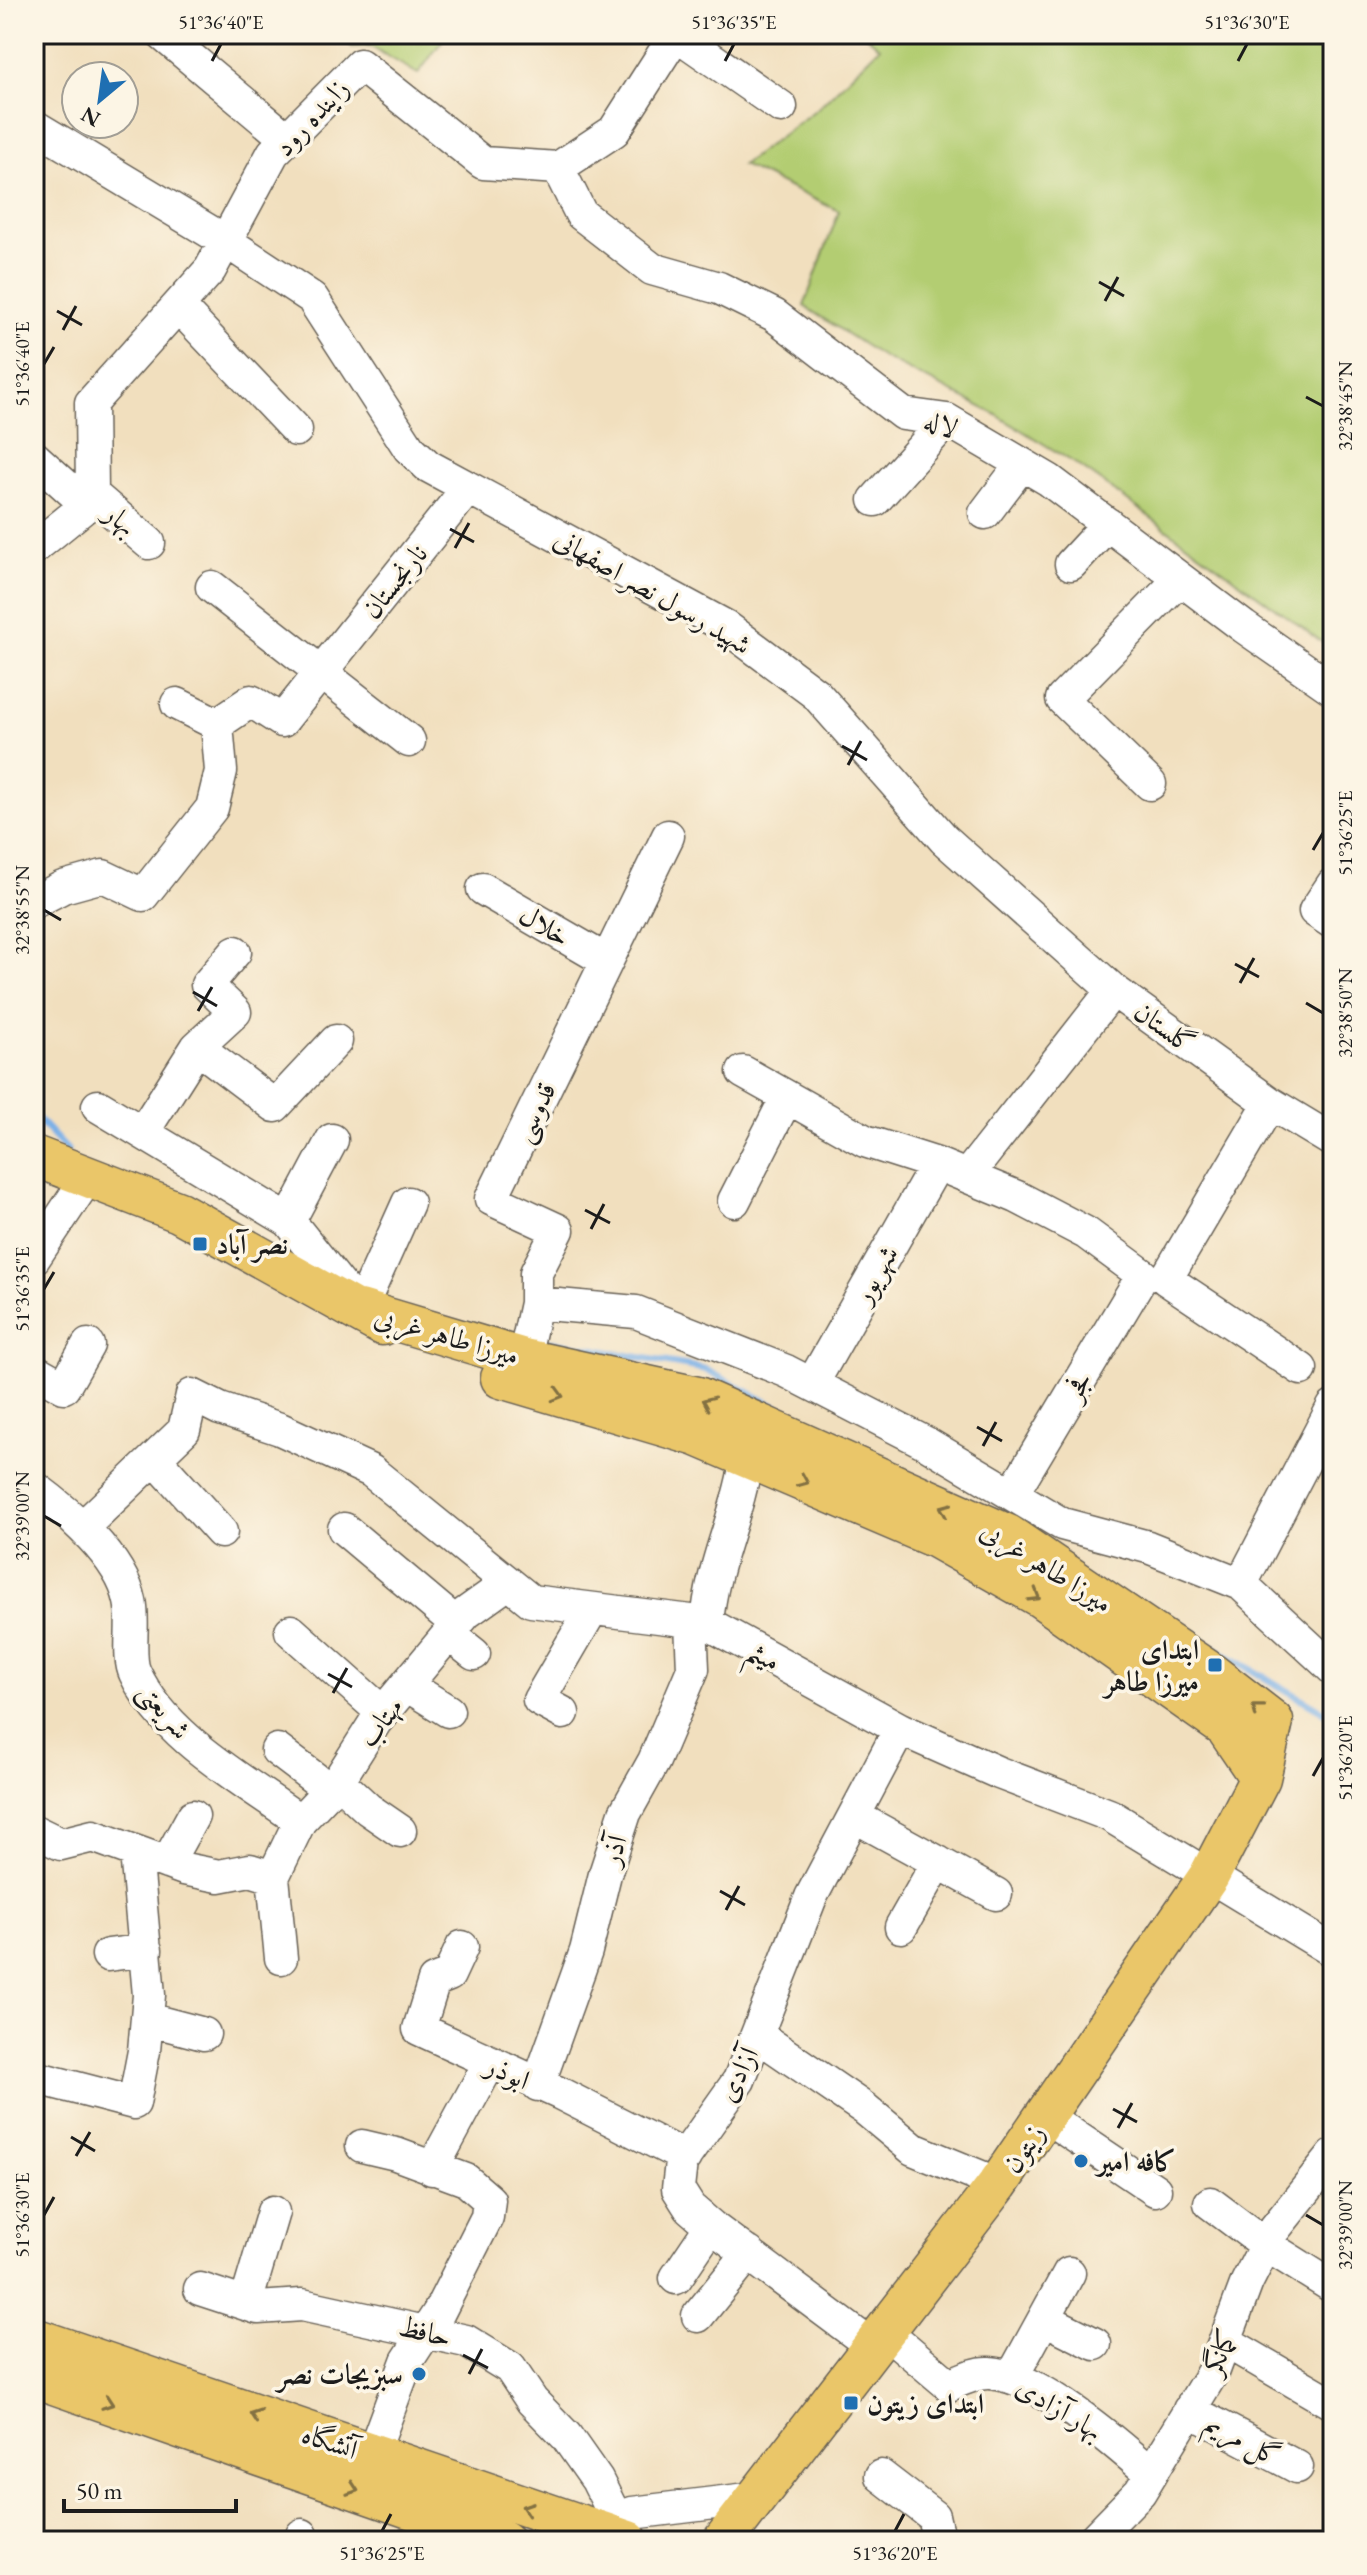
<svg xmlns="http://www.w3.org/2000/svg" width="1367" height="2575" font-family="'EB Garamond',Amiri,serif">
	<rect width="100%" height="100%" fill="#fcf5e5"/>
	<filter id="ink" filterUnits="userSpaceOnUse"><feTurbulence type="fractalNoise" baseFrequency=".0125" numOctaves="2"/><feDisplacementMap in="SourceGraphic" scale="16" xChannelSelector="R" yChannelSelector="G"/><feConvolveMatrix kernelMatrix="1 2 1 2 8 2 1 2 1" color-interpolation-filters="sRGB"/></filter>
	<filter id="wash" filterUnits="userSpaceOnUse"><feTurbulence type="fractalNoise" baseFrequency=".006" numOctaves="4" result="noise"/><feDisplacementMap in="SourceGraphic" scale="32" xChannelSelector="R" yChannelSelector="G"/><feGaussianBlur stdDeviation="1.8" result="paint"/><feColorMatrix in="noise" values="0 0 0 0 0 0 0 0 0 0 0 0 0 0 0 0 0 1.4 0 .05"/><feComposite in="paint" operator="in"/></filter>
	<g filter="url(#wash)">
		<rect width="100%" height="100%" fill="#f1dfbe"/>
		<!-- green -->
		<path fill="#b3cd72" stroke="#687447" stroke-width="2" d="M340 34H447L418 74 370 46 352 47Z
			M864 34H1333V650L1081 467 995 414 881 356 804 306 839 211 742 165 818 108 880 47Z"/>
		<g fill="none" stroke-linecap="round" stroke-linejoin="round">
			<!-- stream -->
			<path stroke="#78afe7" stroke-width="7" d="M34 1115 67 1150
				M547 1341 704 1369 818 1429
				M1183 1630 1333 1717"/>
		</g>
	</g>
	<g filter="url(#ink)">
		<g fill="none" stroke-linecap="round" stroke-linejoin="round">
			<!-- minor casing -->
			<g stroke="#676055" stroke-width="35">
				<path id="minor" d="M162 34 287 139
					M676 34 781 107
					M34 126 227 242 312 298 409 448 428 466 725 626 816 694 944 839 1113 990
					M558 168 581 214 652 269 719 288 774 315 903 414 947 420 1049 480 1244 627 1333 689
					M178 306 296 430
					M34 457 87 505
					M92 494 149 543
					M875 500 947 420
					M985 513 1022 464
					M34 548 87 505 92 494 91 403 210 270 273 153 360 65 483 163 558 168 614 131 676 34
					M1071 564 1108 524
					M212 587 409 741
					M177 704 217 724
					M1150 784 1062 699 1180 579
					M1333 884 1315 911 1333 923
					M483 889 607 961
					M34 902 63 887 103 876 143 895 212 808 221 771 217 724 251 701 282 721 468 488
					M197 1047 235 1012 207 985 235 952
					M743 1072 865 1141 937 1164 1017 1197 1086 1233 1143 1275 1012 1494
					M1270 1103 1166 1279 1301 1369
					M98 1106 289 1221 360 1310 408 1203
					M143 1132 197 1047 275 1106 336 1041
					M967 1176 1113 990 1270 1103 1333 1141
					M734 1201 787 1097
					M289 1221 332 1140
					M34 1258 88 1177
					M536 1303 636 1312 786 1371 926 1443 1062 1524 1148 1547 1241 1584 1333 1669
					M524 1359 536 1303V1273L558 1230 491 1199 668 836
					M34 1370 64 1387 88 1345
					M812 1384 937 1164
					M156 1460 221 1532
					M34 1487C68 1512 121 1557 130 1601 135 1621 127 1657 135 1673 165 1738 244 1780 300 1821
					M83 1527 184 1430 192 1395 220 1409 280 1429 371 1471 531 1601 707 1623 900 1729 999 1773 1109 1815 1333 1951
					M344 1529 457 1624
					M1241 1584 1333 1407
					M707 1623C712 1562 738 1517 747 1457
					M291 1631 383 1713
					M449 1634 474 1654
					M408 1686 448 1711
					M563 1713 539 1700 591 1611
					M277 1750 330 1790
					M338 1781 368 1809 400 1831
					M854 1816 996 1894
					M34 1831 61 1844 93 1836 184 1869 219 1876 250 1870 273 1877 281 1958
					M167 1863 193 1816
					M273 1877 300 1821 338 1781 376 1721 466 1613 508 1583
					M901 1927 938 1862
					M462 1947 449 1975 434 1981 419 2029 559 2093 685 2157
					M108 1955 146 1950
					M147 2019 204 2034
					M757 2035 865 2109 913 2149 998 2184
					M34 2077 134 2103 144 2051 149 1995 136 1852
					M538 2085 586 1951 605 1874 625 1813 654 1761 693 1669 691 1622
					M1045 2116 1155 2190
					M362 2146 396 2154 466 2180 489 2200 487 2217 439 2312 407 2361 372 2455
					M432 2169 489 2064
					M1210 2203 1266 2245 1333 2287
					M676 2278 711 2226
					M200 2289 258 2308 302 2305 466 2341 510 2368 532 2401 566 2436 597 2480 616 2518
					M246 2303 273 2212
					M698 2316 749 2253
					M1045 2319 1095 2344
					M884 2330 949 2385C961 2380 976 2372 990 2373 1039 2376 1115 2442 1151 2474
					M1225 2341 1333 2404
					M872 2346 711 2226 690 2208 678 2189 681 2162 739 2080 811 1897 900 1729
					M1012 2377 1069 2273
					M1189 2410 1297 2467
					M881 2476 933 2516 938 2538
					M598 2523 632 2513 756 2498
					M299 2541 302 2535
					M1092 2541 1140 2492 1214 2370 1247 2282 1273 2231 1333 2156"/>
			</g>
			<!-- major casing -->
			<g stroke="#676055" stroke-width="43">
				<path id="major" d="M34 1156 179 1212 382 1325
					M360 1310 524 1359 698 1397 1008 1535 1207 1670 1273 1721 1260 1778 1209 1876 998 2184 723 2541
					M501 1378 697 1436 936 1538 1040 1597 1226 1728 1260 1778
					M34 2338 628 2541
					M34 2377 504 2541"/>
			</g>
			<!-- minor -->
			<use href="#minor" stroke="#fff" stroke-width="32"/>
			<!-- major -->
			<use href="#major" stroke="#eac669" stroke-width="40"/>
		</g>
		<!-- one-way arrows -->
		<defs><path id="oneway-chevron" d="M-2-3.5L2.5 0L-2 3.5" fill="none" stroke-width="1.6" stroke-linecap="round" stroke-linejoin="round" transform="scale(2)"/></defs>
		<g stroke="#837142">
			<use href="#oneway-chevron" transform="translate(558 1395) rotate(16)"/>
			<use href="#oneway-chevron" transform="translate(708 1402) rotate(-156)"/>
			<use href="#oneway-chevron" transform="translate(803 1481) rotate(23)"/>
			<use href="#oneway-chevron" transform="translate(945 1509) rotate(-157)"/>
			<use href="#oneway-chevron" transform="translate(1035 1596) rotate(31)"/>
			<use href="#oneway-chevron" transform="translate(1257 1709) rotate(-142)"/>
			<use href="#oneway-chevron" transform="translate(108 2403) rotate(19)"/>
			<use href="#oneway-chevron" transform="translate(255 2415) rotate(-161)"/>
			<use href="#oneway-chevron" transform="translate(353 2489) rotate(19)"/>
			<use href="#oneway-chevron" transform="translate(527 2508) rotate(-161)"/>
		</g>
	</g>
	<!-- ticks -->
	<path fill="none" stroke="#1c1c1c" stroke-width="3" d="M212 61 221 44M725 61 734 44M1238 61 1247 44M1099 282 1124 296M1105 301 1118 277M57 311 82 325M63 330 76 306M44 364 54 347M1306 397 1323 406M450 529 474 542M455 548 469 523M842 746 867 760M848 765 861 741M1313 850 1323 833M44 910 61 920M1235 964 1259 977M1240 983 1254 958M193 992 217 1006M1306 1003 1323 1013M198 1011 212 987M585 1210 610 1223M591 1229 604 1204M44 1289 54 1272M977 1427 1002 1441M983 1446 996 1422M44 1516 61 1526M328 1674 352 1687M333 1693 347 1668M1313 1776 1323 1758M720 1891 745 1905M726 1910 739 1886M1113 2109 1137 2122M1118 2128 1132 2103M71 2137 95 2151M76 2156 90 2132M44 2215 54 2197M1306 2215 1323 2225M463 2355 488 2368M469 2374 482 2349M382 2531 391 2514M895 2531 904 2514"/>
	<!-- markers -->
	<g fill="#1f6fb2" stroke="#fcf5e5" stroke-width="3">
		<rect x="192" y="1236" width="16" height="16" rx="4"/>
		<rect x="1207" y="1657" width="16" height="16" rx="4"/>
		<circle cx="1081" cy="2161" r="8"/>
		<circle cx="419" cy="2374" r="8"/>
		<rect x="843" y="2395" width="16" height="16" rx="4"/>
	</g>
	<g text-anchor="middle" stroke-width="7" stroke-linejoin="round" paint-order="stroke">
		<!-- street labels -->
		<g font-size="28" fill="#1c1c1c" stroke="#fcf5e5">
			<text transform="translate(311 117) rotate(-47)" y="10">زاینده رود</text>
			<text transform="translate(941 424) rotate(18)" y="10">لاله</text>
			<text transform="translate(121 519) rotate(40)" y="10">بهار</text>
			<text transform="translate(394 581) rotate(-51)" y="10">نارنجستان</text>
			<text transform="translate(653 591) rotate(30)" y="10">شهید رسول نصر اصفهانی</text>
			<text transform="translate(545 925) rotate(30)" y="10">خلال</text>
			<text transform="translate(1165 1027) rotate(36)" y="10">گلستان</text>
			<text transform="translate(534 1112) rotate(-64)" y="10">قدوسی</text>
			<text transform="translate(875 1274) rotate(-60)" y="10">شهریور</text>
			<text transform="translate(447 1335) rotate(16)" y="10">میرزا طاهر غربی</text>
			<text transform="translate(1077 1385) rotate(-59)" y="10">فجر</text>
			<text transform="translate(1047 1566) rotate(32)" y="10">میرزا طاهر غربی</text>
			<text transform="translate(764 1655) rotate(29)" y="10">میثم</text>
			<text transform="translate(165 1710) rotate(50)" y="10">شریعتی</text>
			<text transform="translate(380 1722) rotate(-53)" y="10">مهتاب</text>
			<text transform="translate(613 1850) rotate(-72)" y="10">آذر</text>
			<text transform="translate(508 2072) rotate(24)" y="10">ابوذر</text>
			<text transform="translate(737 2074) rotate(-63)" y="10">آزادی</text>
			<text transform="translate(1023 2148) rotate(-56)" y="10">زیتون</text>
			<text transform="translate(425 2331) rotate(13)" y="10">حافظ</text>
			<text transform="translate(1219 2352) rotate(-67)" y="10">کمانگر</text>
			<text transform="translate(1060 2408) rotate(31)" y="10">بهار آزادی</text>
			<text transform="translate(1243 2439) rotate(28)" y="10">گل مریم</text>
			<text transform="translate(330 2441) rotate(19)" y="10">آتشگاه</text>
		</g>
		<!-- poi labels -->
		<g font-size="28" font-weight="bold" fill="#1c1c1c" stroke="#fcf5e5" text-anchor="start">
			<text x="216" y="1254">نصر آباد</text>
			<text x="1199" y="1659" text-anchor="end">ابتدای<tspan x="1199" dy="32">میرزا طاهر</tspan></text>
			<text x="1097" y="2171">کافه امیر</text>
			<text x="403" y="2384" text-anchor="end">سبزیجات نصر</text>
			<text x="867" y="2413">ابتدای زیتون</text>
		</g>
	</g>
	<!-- margin -->
	<rect width="1367" height="2575" fill="none" stroke="#fcf5e5" stroke-width="88"/>
	<!-- north arrow -->
	<g transform="translate(100 100) rotate(209)"><circle r="38" fill="#fcf5e5" stroke="#a29e95" stroke-width="2"/>
	<path d="M0-6L14 30L0 20L-14 30Z" fill="#1f6fb2"/>
	<text y="-12" font-size="22" font-weight="bold" text-anchor="middle" fill="#1c1c1c">N</text>
	</g>
	<!-- scale -->
	<path d="M64 2499v12h172v-12" fill="none" stroke="#1c1c1c" stroke-width="4"/>
	<text x="76" y="2499" font-size="24" fill="#1c1c1c" stroke="#fcf5e5" stroke-width="6" paint-order="stroke">50 m</text>
	<rect x="44" y="44" width="1279" height="2487" fill="none" stroke="#1c1c1c" stroke-width="3"/>
	<g font-size="20" text-anchor="middle" fill="#1c1c1c">
		<text x="221" y="29">51°36'40"E</text>
		<text x="734" y="29">51°36'35"E</text>
		<text x="1247" y="29">51°36'30"E</text>
		<text transform="translate(22 364) rotate(-90)" y="7">51°36'40"E</text>
		<text transform="translate(1345 406) rotate(-90)" y="7">32°38'45"N</text>
		<text transform="translate(1345 833) rotate(-90)" y="7">51°36'25"E</text>
		<text transform="translate(22 910) rotate(-90)" y="7">32°38'55"N</text>
		<text transform="translate(1345 1013) rotate(-90)" y="7">32°38'50"N</text>
		<text transform="translate(22 1289) rotate(-90)" y="7">51°36'35"E</text>
		<text transform="translate(22 1516) rotate(-90)" y="7">32°39'00"N</text>
		<text transform="translate(1345 1758) rotate(-90)" y="7">51°36'20"E</text>
		<text transform="translate(22 2215) rotate(-90)" y="7">51°36'30"E</text>
		<text transform="translate(1345 2225) rotate(-90)" y="7">32°39'00"N</text>
		<text x="382" y="2560">51°36'25"E</text>
		<text x="895" y="2560">51°36'20"E</text>
	</g>
</svg>
